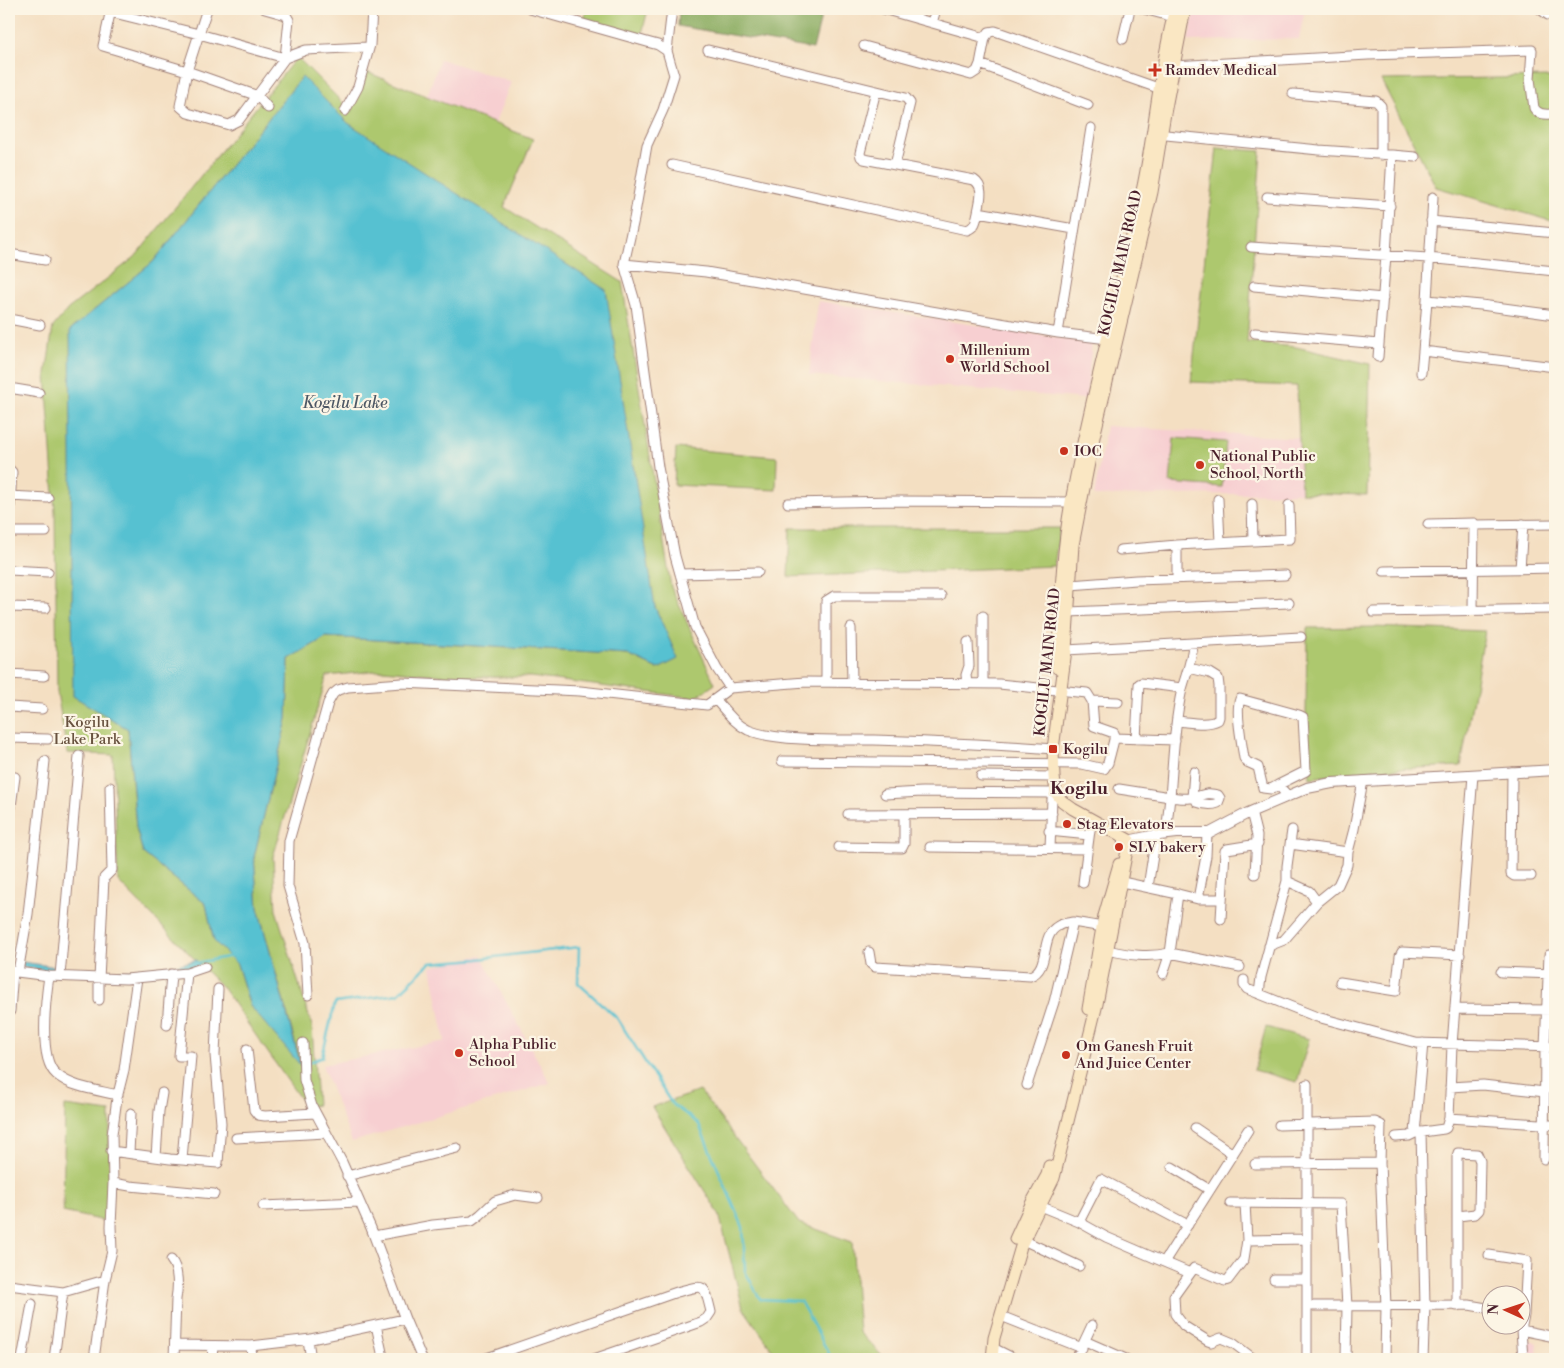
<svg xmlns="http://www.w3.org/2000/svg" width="1564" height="1368" font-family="'Libre Bodoni',serif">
	<rect width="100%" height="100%" fill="#fcf5e5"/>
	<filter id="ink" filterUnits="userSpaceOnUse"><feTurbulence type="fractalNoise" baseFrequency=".02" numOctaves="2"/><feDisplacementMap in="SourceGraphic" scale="10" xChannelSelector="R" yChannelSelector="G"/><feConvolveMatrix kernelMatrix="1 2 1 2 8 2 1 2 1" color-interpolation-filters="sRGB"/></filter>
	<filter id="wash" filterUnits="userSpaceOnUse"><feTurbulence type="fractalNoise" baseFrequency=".0096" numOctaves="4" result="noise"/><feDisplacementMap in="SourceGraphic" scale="20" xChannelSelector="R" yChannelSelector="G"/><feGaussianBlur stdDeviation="1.12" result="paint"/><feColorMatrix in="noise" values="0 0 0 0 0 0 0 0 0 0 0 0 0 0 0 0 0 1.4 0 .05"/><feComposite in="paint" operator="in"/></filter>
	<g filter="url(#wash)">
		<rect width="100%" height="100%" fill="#f4dfc2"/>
		<!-- built -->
		<path fill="#f7cfd1" d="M1195 9H1305L1299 39 1188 41Z
			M440 59 511 82 495 123 427 96Z
			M818 301 1092 343 1086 399 809 375Z
			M1106 426 1299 438 1301 493 1094 496Z
			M481 955 550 1083 352 1142 322 1065 445 1041 431 967Z
			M1527 1341 1538 1343 1537 1355 1555 1359H1528Z"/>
		<!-- green -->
		<path fill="#adc86e" stroke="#7c744c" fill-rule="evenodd" d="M587 9H648L642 34 584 19Z
			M297 57 352 112 364 71 533 139 504 207 622 282 671 587 715 684 695 698 531 677H459L384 670 327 676 273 857 276 910 312 1026 317 1105 306 1107 222 987 118 881 113 755 67 753 57 692 55 512 46 374 53 327 68 309 135 257ZM302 77 348 123 655 607 677 659 658 669 628 655 326 637 289 659 287 719 254 857 258 908 301 1064 250 1006 237 964 214 941 206 904 143 853 136 827 128 729 70 330 153 262Z
			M1551 77 1555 128V222L1436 187 1381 80Z
			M1217 148 1261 151 1247 342 1296 347 1370 364 1367 495 1301 493 1297 386 1191 382Z
			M1174 438 1226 442 1222 487 1170 483Z
			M676 448 777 457 776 490 674 485Z
			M790 528H1060L1054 566 788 577Z
			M1373 627 1485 631 1461 766 1371 770 1310 778 1306 713 1307 628Z
			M1266 1027 1309 1039 1297 1082 1254 1070Z
			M700 1091 799 1223 852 1242 859 1332 885 1359H779L743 1308 719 1214 652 1107Z
			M65 1106 110 1112 109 1222 63 1212Z"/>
		<!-- forest -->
		<path fill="#8aac61" stroke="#6a6646" d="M679 9H823L813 49 678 26Z"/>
		<!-- water -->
		<path fill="#56c1d1" stroke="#50707e" d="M302 77 348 123 606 290 655 607 678 659 658 669 628 655 326 637 289 659 287 719 254 857 258 908 301 1066 250 1006 237 964 214 941 206 904 143 853 136 827 128 729 73 696 70 330 153 262Z
			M196 960 200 965 179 970 102 977V972L168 967Z
			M23 962 56 967V972L22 967Z"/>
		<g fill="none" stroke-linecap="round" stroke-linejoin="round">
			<!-- stream -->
			<path stroke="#56c1d1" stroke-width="2.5" d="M196 963 232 956
				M305 1064 322 1057 335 1003 398 994 430 963 478 959 579 947 578 983 617 1018 672 1104 698 1123 743 1227 745 1271 760 1299 800 1301 832 1359"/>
		</g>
	</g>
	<g filter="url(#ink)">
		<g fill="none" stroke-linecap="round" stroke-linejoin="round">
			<!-- minor casing -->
			<g stroke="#9f7f76" stroke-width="11">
				<path id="minor" d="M207 9 187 71 258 96 268 108
					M265 9 286 15 289 20 285 58
					M530 9 647 42 658 45 667 51 674 75 663 110 647 145 634 219 624 264 636 305 658 467 675 556 695 627 717 669 730 688
					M883 9 985 38
					M1144 9 1177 18
					M1540 9 1548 15H1555
					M110 12 199 34 285 58 239 120 229 125 188 113 180 106 187 71 103 46 111 9
					M932 23 936 9
					M1123 39 1130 9
					M864 46 971 75 977 71 980 64
					M708 50 906 98 910 103 895 165
					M667 51 672 9
					M285 58 306 50 366 47
					M1174 66 1368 55 1532 50 1530 79 1534 108C1539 116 1547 114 1555 114
					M876 91 860 153 861 157 864 159 974 180C985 187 980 201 978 212
					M1293 94 1376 101 1381 106V155
					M1088 105 980 64 985 38 989 32 995 31 1158 88
					M345 111 358 87 370 45 372 9
					M1091 128 1058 333 1108 339
					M1156 134 1319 150 1392 155
					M672 165 967 230C976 227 976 220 978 212L1074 229
					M1267 197 1390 206
					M1431 221 1555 233
					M1251 247 1428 258 1555 271
					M9 254 45 260
					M624 264 706 272 1058 333
					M1254 286 1383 298
					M1427 300 1433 197
					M1555 315 1481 305 1427 300 1423 351 1555 367
					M9 319 40 325
					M1255 333 1379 344
					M1378 357 1386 255 1392 155 1415 157
					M1421 373 1423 351
					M9 388 39 393
					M9 469 12 472 9 525
					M9 496 48 498
					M1218 499 1220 542
					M788 503 897 501 1077 502
					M1252 504 1253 540
					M1428 524 1474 523 1473 610
					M1474 525 1555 524
					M9 532H46
					M1120 550 1177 545 1290 539 1289 505
					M1520 569 1523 524
					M9 570 48 572
					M1384 571 1555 568
					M680 574 758 572
					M1177 578V545
					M1070 585 1136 580 1285 575
					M9 607 46 608
					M1068 612 1289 603
					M1373 612 1555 609
					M983 616V684
					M851 628 852 683
					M1193 644C1192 661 1186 674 1182 689 1174 724 1173 762 1170 797 1177 798 1184 799 1190 798 1202 797 1204 791 1218 795L1220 798 1218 803C1211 806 1205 805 1197 802L1195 796
					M1066 650 1301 637
					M9 674 44 676
					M826 682V601L834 596H941
					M967 684 966 675 969 666 968 642
					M715 699C725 710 734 723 748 730 777 742 840 740 874 740 934 742 993 744 1053 749
					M1092 701 1118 702
					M9 707 42 709
					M1177 721C1190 722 1207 726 1218 720L1219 717V686L1218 678 1210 673 1189 668
					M9 738 48 739
					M1114 738 1175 740
					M1136 739 1139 684 1141 683 1182 688
					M1512 772 1511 874 1514 876H1531
					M981 776 1054 777
					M1278 785 1306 771 1303 717 1299 715 1240 699C1235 711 1242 744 1244 758L1247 762 1258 767 1263 788 1271 789 1278 785 1288 796
					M1119 789 1170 797 1166 834
					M885 794 922 792 1056 793
					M1192 798 1194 772
					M1251 812 1257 836 1255 874
					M848 814 1052 813
					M9 821 15 777
					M1292 830 1287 866V881L1309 891 1317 902
					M1049 831 1089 835
					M1290 844 1348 852
					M839 847 902 848 904 844V814
					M930 847 1088 849
					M1050 848 1052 799 1058 795
					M1122 882 1178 894 1170 953 1240 967
					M1083 883 1091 823
					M1148 887 1156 836
					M1178 894 1198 899H1221
					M1198 899 1206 856 1207 833
					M1221 919 1225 851 1227 849 1258 844
					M1269 946 1284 940 1317 902 1338 885 1347 865 1348 852 1354 829 1363 781
					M1107 950C1130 955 1147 958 1170 953
					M869 952 871 964 875 967 1030 976C1051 969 1039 936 1058 926 1062 923 1068 923 1073 922
					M9 971 49 976 126 979 187 973 205 967
					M18 972 28 914 45 761
					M1501 972 1555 974
					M1163 974 1170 953
					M49 976C46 997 38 1059 56 1074 72 1088 97 1090 118 1095
					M60 976 79 756
					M1244 980V985L1247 989 1317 1017 1416 1043 1555 1047
					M1340 982 1396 991 1400 956 1402 952 1460 955
					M1259 994 1261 977 1287 881
					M308 995 305 943 288 886 289 841 328 703 333 694 338 690 348 687 402 683 580 691 707 705 730 688 805 682 999 684 1087 693 1092 701 1094 726 1114 733 1115 736 1108 763 1104 769 1082 764 782 761
					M99 1000V979L104 878 112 870 110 787
					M1455 1009 1555 1010
					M10 1011 13 971
					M167 1025 171 974
					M303 1043 304 1080 312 1106 342 1162 371 1228 405 1319 422 1359
					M247 1049 254 1110 258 1115 265 1116 315 1113
					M1307 1084V1306
					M1027 1085 1054 1002 1073 922 1103 927
					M1450 1087 1483 1085 1545 1092
					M1449 1118 1555 1125
					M1279 1125 1375 1122 1381 1125 1380 1163 1386 1306 1385 1359
					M1195 1128 1233 1154
					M1421 1132 1425 1306 1423 1359
					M1415 1133 1423 1043
					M1396 1137 1409 1136 1415 1133 1444 1129 1446 1128 1449 1118 1452 1045 1473 775
					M236 1138 326 1133
					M111 1151 170 1159 218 1163 221 1123 215 1055 218 989
					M129 1153 131 1113
					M156 1157 159 1111 162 1093
					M182 1159 191 1056H179L187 973
					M1544 1159 1545 1047 1549 955
					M1255 1164 1380 1163
					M1172 1167 1210 1190
					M347 1176 457 1148
					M113 1183 130 1186 214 1194
					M1230 1203 1341 1204 1347 1306 1346 1359
					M1245 1203 1247 1240 1244 1259 1228 1280 1225 1281 1194 1268 1174 1296 1175 1314 1184 1326 1208 1341 1211 1342 1221 1338 1233 1343 1254 1359
					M1035 1204 1079 1222 1101 1179 1188 1225
					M263 1206 359 1202
					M1079 1222 1106 1237 1164 1262 1248 1130
					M374 1236 433 1225 472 1221 480 1215 495 1201 515 1195 538 1198
					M1023 1240 1079 1266
					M1247 1240 1307 1239
					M1489 1255 1527 1261 1524 1315
					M171 1260C179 1269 178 1288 176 1299L174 1359
					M1164 1262 1190 1273
					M1274 1279H1307
					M9 1285 63 1292 105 1280
					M1457 1306V1157L1458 1153 1477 1154 1480 1161 1479 1210 1475 1214 1458 1216
					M1522 1315H1524L1521 1330 1523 1359
					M1001 1316 1082 1348
					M376 1325 383 1357
					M1521 1330 1555 1337
					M308 1340 311 1359
					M1085 1341 1126 1359
					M175 1345 251 1346 311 1339 405 1319
					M251 1346 252 1359
					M993 1348 1015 1359
					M22 1359 32 1304
					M54 1359 63 1292
					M94 1359 105 1280 112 1251 111 1226 113 1183 112 1135 117 1098 124 1070 137 978
					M212 1359 213 1346
					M484 1359 677 1292C706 1284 704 1283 711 1312L707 1318 701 1322 594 1359
					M1076 1359 1092 1325
					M1307 1359V1306L1469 1305 1492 1309"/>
			</g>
			<!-- tertiary casing -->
			<g stroke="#9f7f76" stroke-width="12">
				<path id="tertiary" d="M1123 842 1151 836 1177 833H1210L1248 813 1307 788 1332 783 1555 770"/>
			</g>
			<!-- secondary casing -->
			<g stroke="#9f7f76" stroke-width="13">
				<path id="secondary" d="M1057 668C1060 612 1061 556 1071 502 1090 397 1120 295 1142 191 1155 131 1159 69 1175 9
					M1088 1009 1104 916 1119 864
					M1015 1239 1032 1202 1047 1175 1049 1166
					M992 1359 994 1338 1022 1243 1054 1178 1097 1004 1129 840 1073 809 1062 801 1056 793 1054 777 1053 749 1066 650 1073 545 1094 437 1152 192 1165 113 1185 9"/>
			</g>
			<!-- minor -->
			<use href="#minor" stroke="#fff" stroke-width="9"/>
			<!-- tertiary -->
			<use href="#tertiary" stroke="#fff" stroke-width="10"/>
			<!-- secondary -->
			<use href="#secondary" stroke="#fae7c3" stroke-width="11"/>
		</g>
	</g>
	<!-- markers -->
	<g fill="#c8321e" stroke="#fcf5e5" stroke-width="2">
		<path d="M1152.5 62.5h5v5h5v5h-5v5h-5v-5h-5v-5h5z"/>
		<circle cx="950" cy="359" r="5"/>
		<circle cx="1064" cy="451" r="5"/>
		<circle cx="1200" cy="465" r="5"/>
		<rect x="1048" y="744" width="10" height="10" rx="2.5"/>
		<circle cx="1067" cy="824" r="5"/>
		<circle cx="1119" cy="847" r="5"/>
		<circle cx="459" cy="1053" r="5"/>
		<circle cx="1066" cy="1055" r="5"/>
	</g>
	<g text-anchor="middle" stroke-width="4.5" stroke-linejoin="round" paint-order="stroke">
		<!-- poi labels -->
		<g font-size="15" fill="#4a1f2b" stroke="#fcf5e5" text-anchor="start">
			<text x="1165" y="75">Ramdev Medical</text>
			<text x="960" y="355">Millenium<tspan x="960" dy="17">World School</tspan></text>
			<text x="1074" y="456">IOC</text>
			<text x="1210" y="461">National Public<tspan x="1210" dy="17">School, North</tspan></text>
			<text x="1063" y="754">Kogilu</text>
			<text x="1077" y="829">Stag Elevators</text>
			<text x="1129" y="852">SLV bakery</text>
			<text x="469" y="1049">Alpha Public<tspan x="469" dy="17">School</tspan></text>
			<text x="1076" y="1051">Om Ganesh Fruit<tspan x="1076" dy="17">And Juice Center</tspan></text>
		</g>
		<!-- street labels -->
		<g font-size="15" fill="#4a1f2b" stroke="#fcf5e5">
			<text transform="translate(1120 263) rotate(-77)" y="5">KOGILU MAIN ROAD</text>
			<text transform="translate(1047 662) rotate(-84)" y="5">KOGILU MAIN ROAD</text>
		</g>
		<!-- park labels -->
		<g font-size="15" fill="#68523f" stroke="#fcf5e5">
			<text x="87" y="727">Kogilu<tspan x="87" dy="17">Lake Park</tspan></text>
		</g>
		<!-- water labels -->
		<g font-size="16" font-style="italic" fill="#4e5865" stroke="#fcf5e5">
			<text x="345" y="408">Kogilu Lake</text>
		</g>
		<!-- quarter labels -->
		<g font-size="18" font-weight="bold" fill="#4a1f2b" stroke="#fcf5e5">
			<text x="1079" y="794">Kogilu</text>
		</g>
	</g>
	<!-- margin -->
	<rect width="1564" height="1368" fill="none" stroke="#fcf5e5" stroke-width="30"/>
	<!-- north arrow -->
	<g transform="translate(1506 1310) rotate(273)"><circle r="24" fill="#fcf5e5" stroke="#b59f9b"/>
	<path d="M0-4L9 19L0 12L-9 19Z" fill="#c8321e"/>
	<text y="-8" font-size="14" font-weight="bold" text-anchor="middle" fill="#4a1f2b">N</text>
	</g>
</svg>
